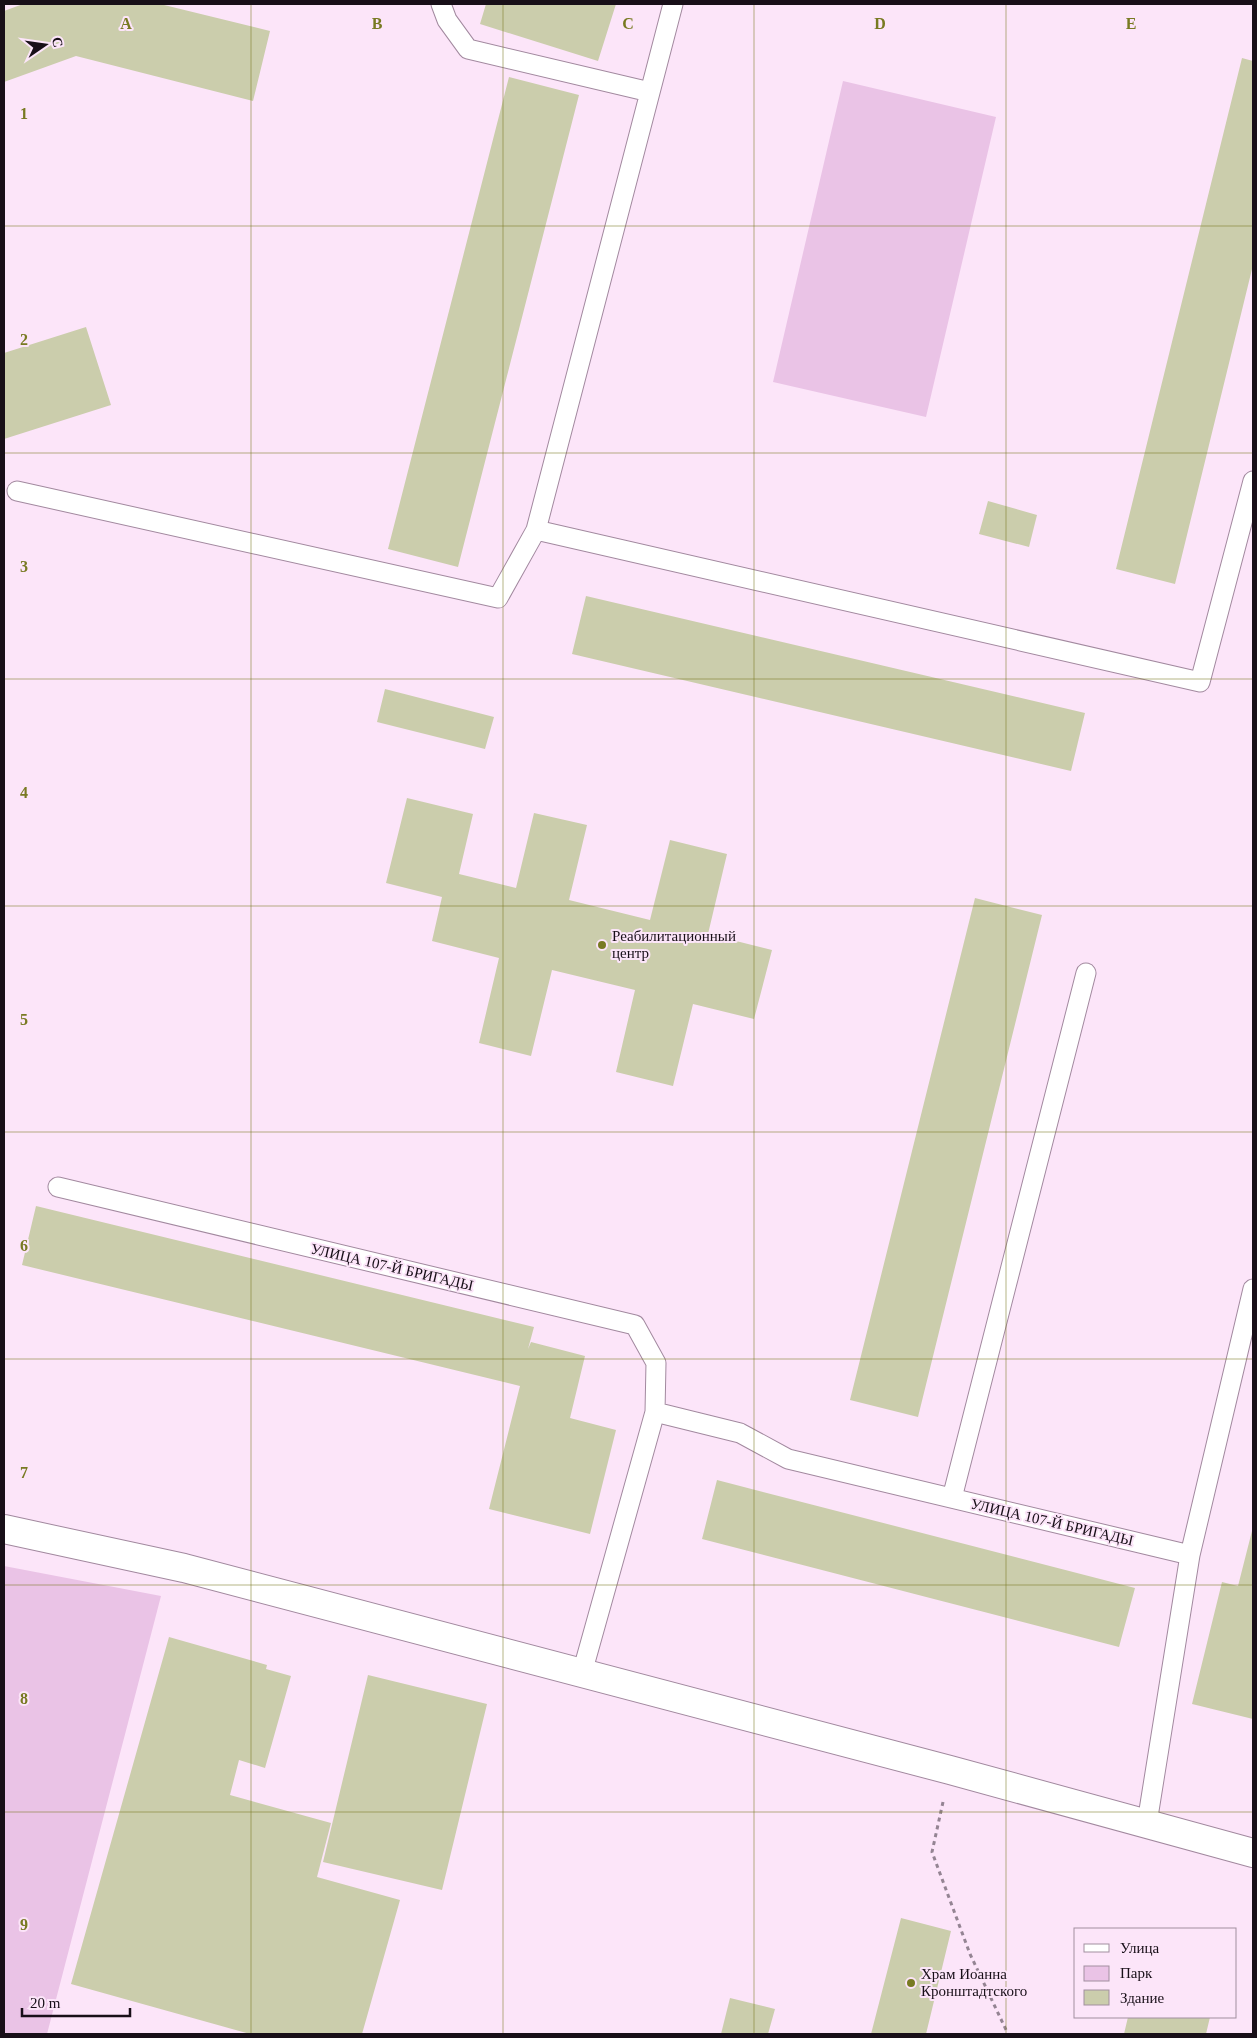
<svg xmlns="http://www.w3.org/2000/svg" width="1257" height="2038" font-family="Georgia,serif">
	<rect width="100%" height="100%" fill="#fce5f9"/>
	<!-- green -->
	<path fill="#eac3e6" d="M843 81 996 117 926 417 773 382Z
		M4 1566 161 1596 47 2034H4Z"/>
	<!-- building -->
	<path fill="#cbcdac" d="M23 4H160L270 31 253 101 76 56 4 82V11Z
		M486 4H616L598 61 480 24Z
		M1242 58 1253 61V265L1175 584 1116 569Z
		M509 77 579 95 458 567 388 549Z
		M86 327 111 405 4 439V353Z
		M988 501 1037 515 1029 547 979 534Z
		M586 596 1085 713 1071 771 572 654Z
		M385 689 494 717 485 749 377 722Z
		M407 798 473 814 459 874 516 888 534 813 587 825 569 900 650 920 670 840 727 854 708 934 772 950 754 1019 693 1004 673 1086 616 1072 635 990 552 970 531 1056 479 1043 499 958 432 941 442 897 386 883Z
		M975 898 1042 915 918 1417 850 1400Z
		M36 1206 534 1327 528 1349 531 1342 585 1356 570 1418 616 1430 590 1534 489 1509 520 1386 22 1265Z
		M717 1480 1135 1588 1119 1647 702 1539Z
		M1253 1527V1719L1192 1704 1222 1582 1238 1586Z
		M169 1637 267 1665 266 1669 291 1676 265 1768 239 1760 230 1795 331 1823 317 1877 400 1900 362 2034H250L71 1984Z
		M368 1675 487 1704 442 1890 323 1862Z
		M901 1918 951 1931 926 2034H871Z
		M730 1998 775 2009 768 2034H721Z
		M1128 2017H1210L1206 2034H1124Z"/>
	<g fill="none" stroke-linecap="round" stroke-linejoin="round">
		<!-- service casing -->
		<g stroke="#a2899f" stroke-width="21">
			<path id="service" d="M441 4 447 20 468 49 650 92
				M17 491 498 598 536 530 673 4
				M536 530 1200 682 1253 481
				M58 1187 635 1325 656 1363 655 1412 582 1673
				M655 1412 740 1433 788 1459 1190 1555 1253 1289
				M952 1498 1086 973
				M1147 1823 1190 1555"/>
		</g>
		<!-- minor casing -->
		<g stroke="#a2899f" stroke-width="30">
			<path id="minor" d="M4 1529 184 1568 950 1770 1253 1853"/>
		</g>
		<!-- path -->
		<path stroke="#948493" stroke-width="3" stroke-dasharray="4 4" stroke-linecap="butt" d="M943 1802 932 1852 970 1954 1008 2034"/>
		<!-- service -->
		<use href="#service" stroke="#fff" stroke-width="19"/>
		<!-- minor -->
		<use href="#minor" stroke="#fff" stroke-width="28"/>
	</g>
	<!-- grid -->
	<path fill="none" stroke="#787a22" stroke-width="1" stroke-opacity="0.55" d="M251 4V2034M503 4V2034M754 4V2034M1006 4V2034M4 226H1253M4 453H1253M4 679H1253M4 906H1253M4 1132H1253M4 1359H1253M4 1585H1253M4 1812H1253"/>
	<!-- markers -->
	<g fill="#787a22" stroke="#fce5f9" stroke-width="2">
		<circle cx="602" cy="945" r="5"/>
		<circle cx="911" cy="1983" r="5"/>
	</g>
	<g text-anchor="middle" stroke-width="4" stroke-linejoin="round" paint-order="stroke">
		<!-- poi labels -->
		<g font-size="15" fill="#180f18" stroke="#fce5f9" text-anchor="start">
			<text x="612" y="941">Реабилитационный<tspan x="612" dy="17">центр</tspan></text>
			<text x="921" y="1979">Храм Иоанна<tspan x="921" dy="17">Кронштадтского</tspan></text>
		</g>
		<!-- street labels -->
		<g font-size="15" fill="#180f18" stroke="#fce5f9">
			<text transform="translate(392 1267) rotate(13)" y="5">УЛИЦА 107-Й БРИГАДЫ</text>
			<text transform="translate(1052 1522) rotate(13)" y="5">УЛИЦА 107-Й БРИГАДЫ</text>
		</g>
	</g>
	<g font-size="16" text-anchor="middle" font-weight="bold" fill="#787a22" stroke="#fce5f9" stroke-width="4" stroke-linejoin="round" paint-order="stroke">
		<text x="126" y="29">A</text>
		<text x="377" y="29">B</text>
		<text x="628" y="29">C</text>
		<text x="880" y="29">D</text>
		<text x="1131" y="29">E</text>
		<text x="24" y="119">1</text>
		<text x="24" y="345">2</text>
		<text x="24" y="572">3</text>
		<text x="24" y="798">4</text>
		<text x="24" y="1025">5</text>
		<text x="24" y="1251">6</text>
		<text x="24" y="1478">7</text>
		<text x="24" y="1704">8</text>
		<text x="24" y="1930">9</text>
	</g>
	<!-- border -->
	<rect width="1257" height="2038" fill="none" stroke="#180f18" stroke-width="10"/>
	<!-- legend -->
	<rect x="1074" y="1928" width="162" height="90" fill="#fce5f9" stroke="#a18f9f"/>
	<rect x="1084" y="1944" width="25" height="8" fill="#ffffff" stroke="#a18f9f"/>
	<text x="1120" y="1953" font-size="15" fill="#180f18">Улица</text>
	<rect x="1084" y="1966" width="25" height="15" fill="#eac3e6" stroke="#a18f9f"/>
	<text x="1120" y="1978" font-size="15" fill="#180f18">Парк</text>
	<rect x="1084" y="1990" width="25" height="15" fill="#cbcdac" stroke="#a18f9f"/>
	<text x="1120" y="2003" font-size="15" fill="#180f18">Здание</text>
	<!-- north arrow -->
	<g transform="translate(45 45) rotate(77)" stroke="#fce5f9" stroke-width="4" paint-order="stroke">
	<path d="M0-4L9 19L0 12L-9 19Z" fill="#180f18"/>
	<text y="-8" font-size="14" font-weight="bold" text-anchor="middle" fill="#180f18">С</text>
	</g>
	<!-- scale -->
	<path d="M22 2008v8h108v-8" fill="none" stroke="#180f18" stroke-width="2.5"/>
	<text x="30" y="2008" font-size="15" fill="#180f18" stroke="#fce5f9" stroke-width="4" paint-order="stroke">20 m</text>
</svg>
